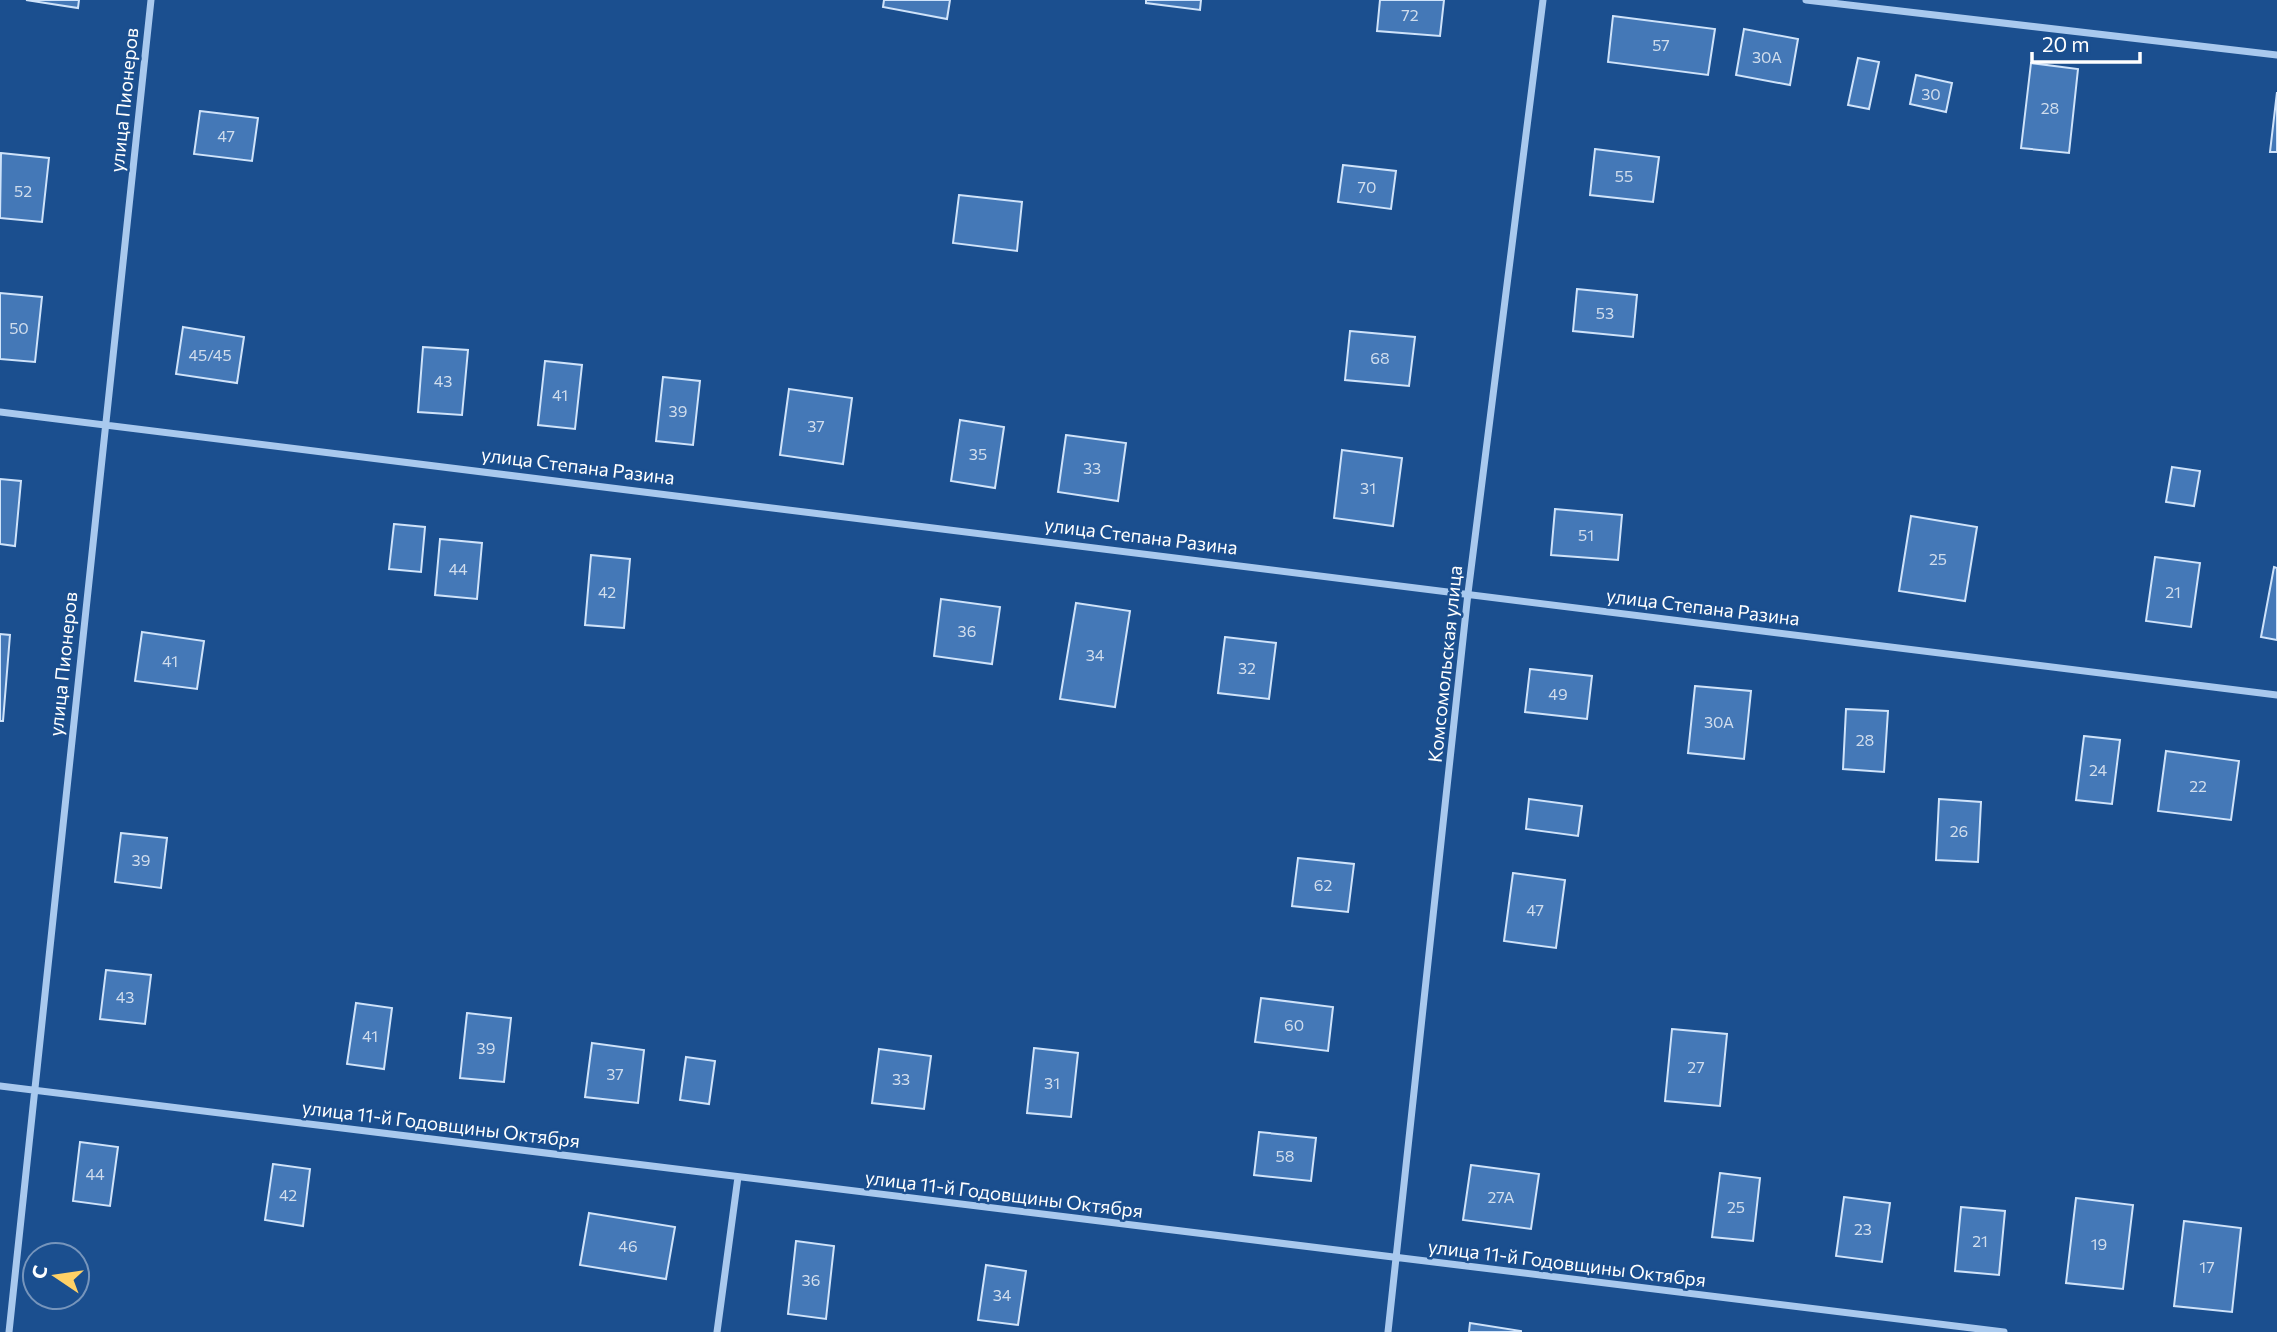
<svg xmlns="http://www.w3.org/2000/svg" width="2277" height="1332" font-family="Commissioner,sans-serif">
	<rect width="100%" height="100%" fill="#1b4f8f"/>
	<!-- building -->
	<path fill="#4478b7" stroke="#cfe3fa" stroke-width="2" d="M26 0H79L78 8Z
		M884 0H950L947 19 883 7Z
		M1146 0H1201L1200 10 1146 3Z
		M1380 0H1444L1440 36 1377 31Z
		M1613 16 1715 29 1708 75 1608 62Z
		M1744 29 1798 39 1790 85 1736 75Z
		M1858 58 1879 62 1869 109 1848 105Z
		M2031 63 2078 69 2069 153 2021 148Z
		M1916 75 1952 83 1946 112 1910 104Z
		M2277 92V152H2270Z
		M200 111 258 118 252 161 194 154Z
		M1595 149 1659 157 1653 202 1590 195Z
		M1 153 49 158 42 222 0 218Z
		M1343 165 1396 171 1391 209 1338 202Z
		M959 195 1022 202 1017 251 953 243Z
		M1577 289 1637 295 1633 337 1573 331Z
		M0 293 42 297 35 362 0 359Z
		M183 327 244 337 237 383 176 374Z
		M1350 331 1415 337 1409 386 1345 380Z
		M423 347 468 350 462 415 418 412Z
		M545 361 582 365 575 429 538 425Z
		M663 377 700 381 693 445 656 441Z
		M789 389 852 398 843 464 780 455Z
		M960 420 1004 427 995 488 951 481Z
		M1066 435 1126 443 1118 501 1058 492Z
		M1342 450 1402 458 1393 526 1334 518Z
		M2172 467 2200 471 2194 506 2166 502Z
		M0 479 21 481 15 546 0 544Z
		M1555 509 1622 515 1618 560 1551 555Z
		M1911 516 1977 527 1965 601 1899 591Z
		M394 524 425 527 421 572 389 569Z
		M440 539 482 543 477 599 435 595Z
		M591 555 630 559 624 628 585 625Z
		M2155 557 2200 563 2191 627 2146 621Z
		M2274 567 2277 568V640L2261 637Z
		M941 599 1000 607 992 664 934 656Z
		M1076 603 1130 611 1115 707 1060 699Z
		M142 632 204 641 197 689 135 681Z
		M0 634 10 635 3 721H0Z
		M1225 637 1276 643 1269 699 1218 693Z
		M1530 669 1592 676 1587 719 1525 712Z
		M1695 686 1751 691 1744 759 1688 753Z
		M1846 709 1888 711 1884 772 1843 769Z
		M2084 736 2120 740 2112 804 2076 800Z
		M2166 751 2239 761 2231 820 2158 811Z
		M1529 799 1582 806 1578 836 1526 829Z
		M1939 799 1981 802 1978 862 1936 860Z
		M121 833 167 838 161 888 115 882Z
		M1298 858 1354 864 1348 912 1292 906Z
		M1513 873 1565 880 1556 948 1504 941Z
		M106 970 151 975 145 1024 100 1019Z
		M1261 998 1333 1007 1328 1051 1255 1042Z
		M356 1003 392 1008 384 1069 347 1064Z
		M467 1013 511 1018 504 1082 460 1078Z
		M1672 1029 1727 1034 1720 1106 1665 1101Z
		M592 1043 644 1050 638 1103 585 1097Z
		M1034 1048 1078 1053 1071 1117 1027 1113Z
		M879 1049 931 1056 924 1109 872 1103Z
		M686 1057 715 1061 709 1104 680 1100Z
		M1259 1132 1316 1138 1311 1181 1254 1175Z
		M80 1142 118 1147 110 1206 73 1201Z
		M273 1164 310 1169 303 1226 265 1220Z
		M1471 1165 1539 1174 1531 1229 1463 1220Z
		M1720 1173 1760 1178 1753 1241 1712 1237Z
		M1844 1197 1890 1203 1882 1262 1836 1256Z
		M2076 1198 2133 1205 2123 1289 2066 1283Z
		M1961 1207 2005 1211 1999 1275 1955 1271Z
		M589 1213 675 1227 666 1279 580 1265Z
		M2184 1221 2241 1228 2232 1312 2174 1306Z
		M796 1241 834 1246 826 1319 788 1314Z
		M986 1265 1026 1271 1018 1325 978 1320Z
		M1470 1323 1521 1331V1332H1469Z"/>
	<g fill="none" stroke-linecap="round" stroke-linejoin="round">
		<!-- minor -->
		<path stroke="#a9c9ee" stroke-width="7" d="M1806 0 2277 55
			M0 412 2277 695
			M0 1086 2004 1332
			M9 1332 151 0
			M717 1332 738 1177
			M1388 1332 1468 593 1543 0"/>
	</g>
	<g text-anchor="middle" stroke-width="5" stroke-linejoin="round" paint-order="stroke">
		<!-- number labels -->
		<g font-size="16" fill="#d0dded">
			<text x="1410" y="21">72</text>
			<text x="1661" y="51">57</text>
			<text x="1767" y="63">30А</text>
			<text x="1931" y="100">30</text>
			<text x="2050" y="114">28</text>
			<text x="226" y="142">47</text>
			<text x="1624" y="182">55</text>
			<text x="1367" y="193">70</text>
			<text x="23" y="197">52</text>
			<text x="1605" y="319">53</text>
			<text x="19" y="334">50</text>
			<text x="210" y="361">45/45</text>
			<text x="1380" y="364">68</text>
			<text x="443" y="387">43</text>
			<text x="560" y="401">41</text>
			<text x="678" y="417">39</text>
			<text x="816" y="432">37</text>
			<text x="978" y="460">35</text>
			<text x="1092" y="474">33</text>
			<text x="1368" y="494">31</text>
			<text x="1586" y="541">51</text>
			<text x="1938" y="565">25</text>
			<text x="458" y="575">44</text>
			<text x="607" y="598">42</text>
			<text x="2173" y="598">21</text>
			<text x="967" y="637">36</text>
			<text x="1095" y="661">34</text>
			<text x="170" y="667">41</text>
			<text x="1247" y="674">32</text>
			<text x="1558" y="700">49</text>
			<text x="1719" y="728">30А</text>
			<text x="1865" y="746">28</text>
			<text x="2098" y="776">24</text>
			<text x="2198" y="792">22</text>
			<text x="1959" y="837">26</text>
			<text x="141" y="866">39</text>
			<text x="1323" y="891">62</text>
			<text x="1535" y="916">47</text>
			<text x="125" y="1003">43</text>
			<text x="1294" y="1031">60</text>
			<text x="370" y="1042">41</text>
			<text x="486" y="1054">39</text>
			<text x="1696" y="1073">27</text>
			<text x="615" y="1080">37</text>
			<text x="901" y="1085">33</text>
			<text x="1052" y="1089">31</text>
			<text x="1285" y="1162">58</text>
			<text x="95" y="1180">44</text>
			<text x="288" y="1201">42</text>
			<text x="1501" y="1203">27А</text>
			<text x="1736" y="1213">25</text>
			<text x="1863" y="1235">23</text>
			<text x="1980" y="1247">21</text>
			<text x="2099" y="1250">19</text>
			<text x="628" y="1252">46</text>
			<text x="2207" y="1273">17</text>
			<text x="811" y="1286">36</text>
			<text x="1002" y="1301">34</text>
		</g>
		<!-- street labels -->
		<g font-size="19" fill="#fff" stroke="#1b4f8f">
			<text transform="translate(124 100) rotate(-84)" y="7">улица Пионеров</text>
			<text transform="translate(578 466) rotate(7)" y="7">улица Степана Разина</text>
			<text transform="translate(1141 536) rotate(7)" y="7">улица Степана Разина</text>
			<text transform="translate(1703 607) rotate(7)" y="7">улица Степана Разина</text>
			<text transform="translate(63 664) rotate(-84)" y="7">улица Пионеров</text>
			<text transform="translate(1445 664) rotate(-84)" y="7">Комсомольская улица</text>
			<text transform="translate(441 1124) rotate(7)" y="7">улица 11-й Годовщины Октября</text>
			<text transform="translate(1004 1194) rotate(7)" y="7">улица 11-й Годовщины Октября</text>
			<text transform="translate(1567 1263) rotate(7)" y="7">улица 11-й Годовщины Октября</text>
		</g>
	</g>
	<!-- north arrow -->
	<g transform="translate(56 1276) rotate(283)"><circle r="33" fill="#1b4f8f" stroke="#7695bc" stroke-width="2"/>
	<path d="M0-5L12 26L0 18L-12 26Z" fill="#ffd166"/>
	<text y="-10" font-size="19" font-weight="bold" text-anchor="middle" fill="#ffffff">С</text>
	</g>
	<!-- scale -->
	<path d="M2032 52v10h108v-10" fill="none" stroke="#ffffff" stroke-width="3.5"/>
	<text x="2042" y="52" font-size="21" fill="#ffffff" stroke="#1b4f8f" stroke-width="5" paint-order="stroke">20 m</text>
</svg>
